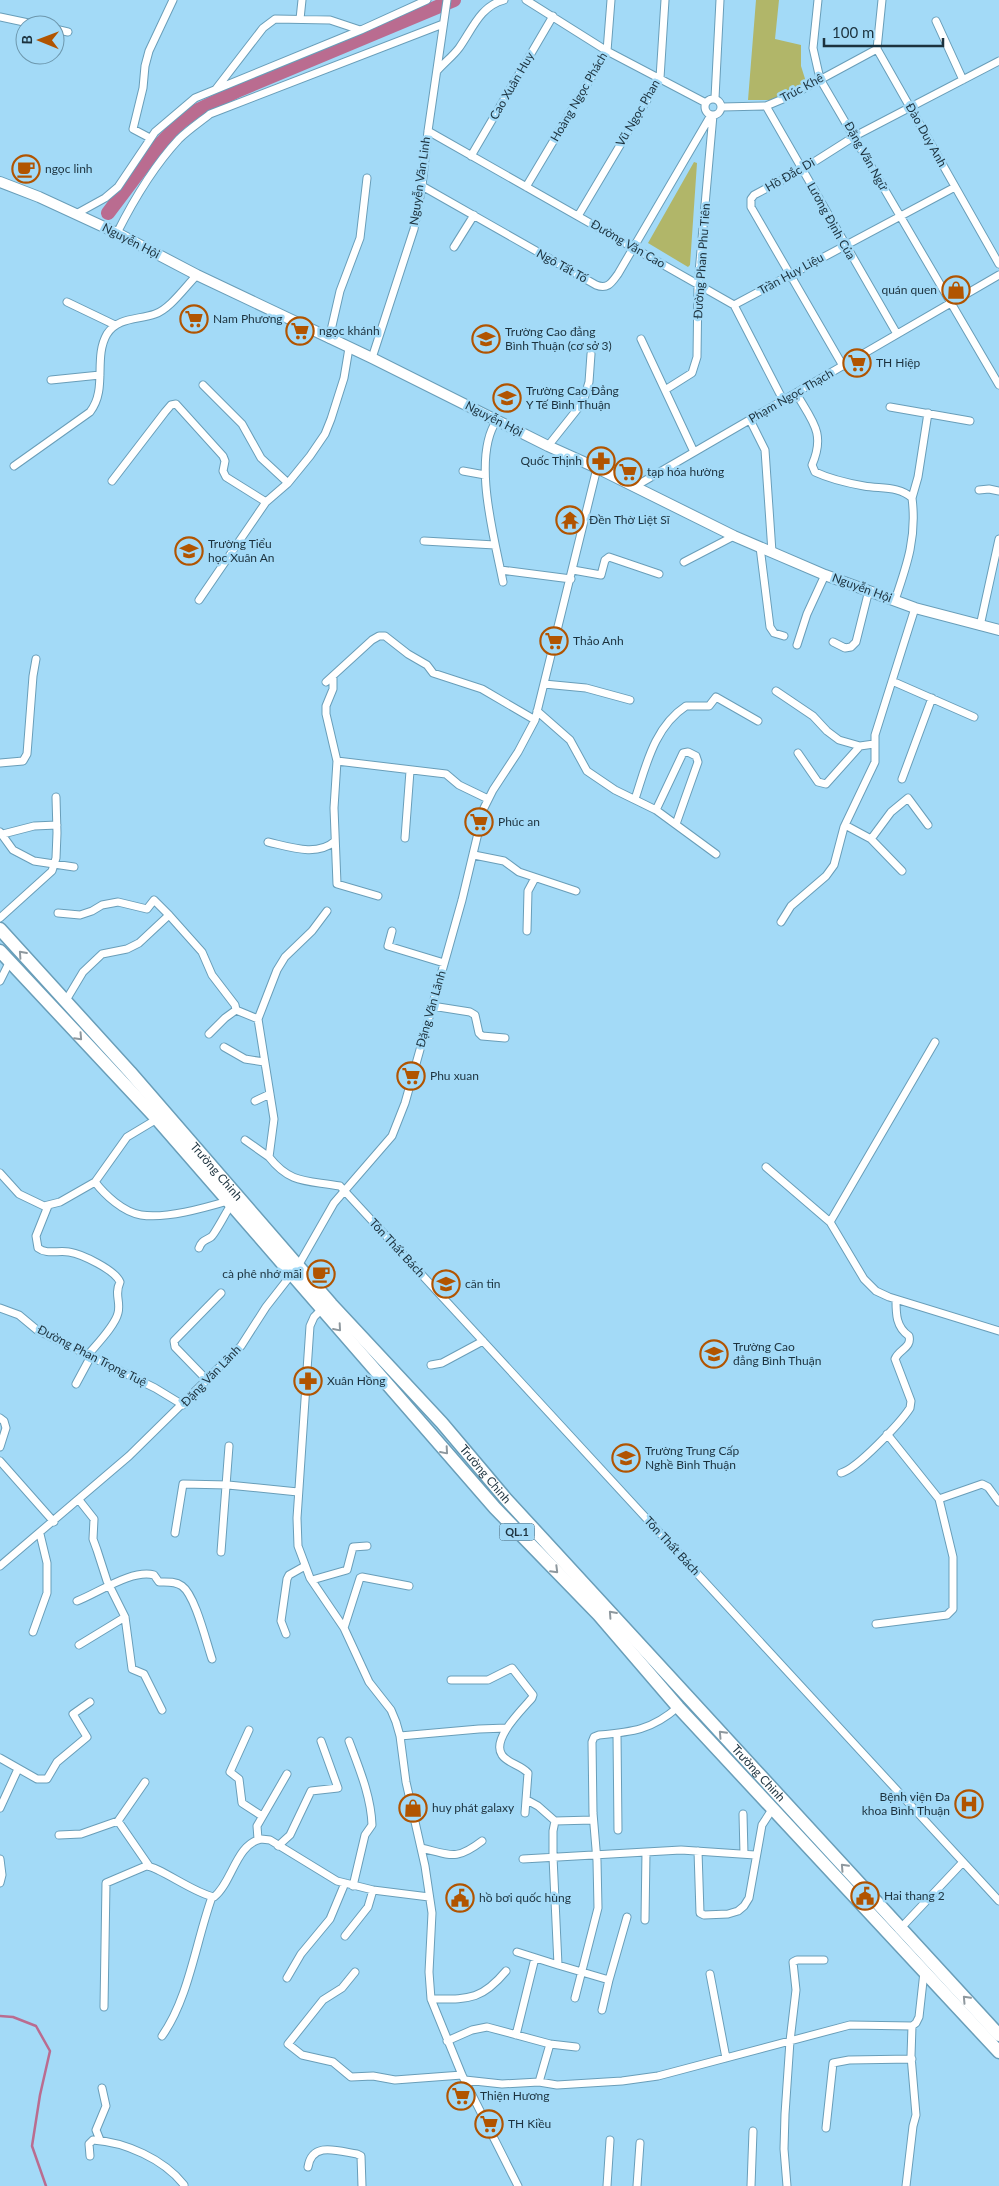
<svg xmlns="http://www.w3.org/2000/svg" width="999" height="2186" font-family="Lato,sans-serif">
	<rect width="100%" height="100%" fill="#a3daf7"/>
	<!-- green -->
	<path fill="#b1b669" d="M756 0H779L775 39 801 45V66L806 82 773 100H748Z
		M694 162 697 163 690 265 688 267 648 243Z"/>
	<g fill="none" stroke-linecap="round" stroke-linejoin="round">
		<!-- stream -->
		<path stroke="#ba6c90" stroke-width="2.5" d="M0 2016 13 2017 36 2026 50 2051 40 2095 32 2146 46 2186"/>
		<!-- river -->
		<path stroke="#ba6c90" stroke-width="14" d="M108 213 160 144 180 123 196 111 239 90 454 0"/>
		<!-- street casing -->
		<g stroke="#699eb9" stroke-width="9">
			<path id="street" d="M526 0 607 51 706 103
				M818 0 813 48 820 79 999 385
				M882 0 877 49 999 264
				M0 17 38 25
				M300 19 302 0
				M936 21 963 80
				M55 29 68 32
				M437 71C444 63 453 56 459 48 472 30 480 6 504 0
				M216 89 263 28 275 19 330 20 360 30
				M715 98 720 0
				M705 107a8 8 0 1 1 16 0a8 8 0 1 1-16 0Z
				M766 106 897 334
				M722 107 766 106 790 96 877 49
				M428 131 734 305 783 400
				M150 138 133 129 143 88 145 66 149 51 173 0
				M471 156 553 16
				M422 186 596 285C608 290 612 282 618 274L711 115
				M526 187 607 51 611 0
				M76 214 105 198 118 187 155 132 195 98 361 30 427 0
				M578 216 660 78 665 0
				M117 233C134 199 153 167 179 139 188 130 200 122 210 114L443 24
				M454 247 474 215
				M67 302 115 325
				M734 305 955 187
				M329 339 340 291 360 238 367 178
				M641 339 694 452
				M372 358 414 229 422 186 428 131 447 0
				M843 366 751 207V199L754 195 803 169 855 136 999 61
				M51 380 100 375
				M203 385 242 424 261 458 288 483
				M665 390 692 373 697 357 698 284 713 115
				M796 393C812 421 826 433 812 465L815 472C830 479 847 483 864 486 881 489 899 486 912 498 917 537 907 565 895 600
				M890 407 970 421
				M497 420C471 457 495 540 503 582
				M750 420 765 450 772 552
				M548 446 583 402 589 382 591 354
				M14 466 90 412C108 389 93 358 107 334 118 317 138 320 155 314 170 309 185 287 197 275
				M463 471 485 475
				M112 481 165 412 171 405 176 404 223 456 225 461 223 471 226 477 266 502
				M634 487 999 275
				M979 490 989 489 999 491
				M912 498 918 477 928 413
				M424 541 495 545
				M760 547 770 627 774 633 784 636
				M684 562 734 536
				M501 570 571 579
				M573 570 601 575 605 560 609 557 659 574
				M199 600 266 502 288 483 310 456 325 434 331 419 344 378 349 348
				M980 626 999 539
				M833 642 845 648 851 647 856 642 869 590
				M797 645 807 614 825 575
				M333 676V689L326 706V714L337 761 334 808 337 884 378 896
				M892 681 974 717
				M326 682 372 640 379 636H385L408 654 427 665 433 673 482 689 535 720
				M544 684 586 688 630 700
				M776 691 813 716 827 731 839 740 860 746
				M537 711 570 740 587 771 615 790 656 810 716 854
				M798 753 818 782 826 784 860 746 874 744
				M337 761 446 774 459 785 488 799
				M0 763 23 761 27 754 33 676 36 659
				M902 779 932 698
				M635 799C646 766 654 727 686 706H709L716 697 758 721
				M656 810 683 753 688 752 696 756 698 762 676 824
				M845 825 871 839 902 871
				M0 832 13 850 34 861 74 867
				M3 834 34 826 57 825
				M405 838 410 771
				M871 839 891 812 908 798 928 825
				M268 842C290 847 317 857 335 841
				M474 855 504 861 519 872 576 891
				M327 911 312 931 285 957 277 970 258 1019 274 1119 269 1157C291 1185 308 1180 340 1186L999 1901
				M58 913 80 915 92 911 102 905 118 902 147 909 154 900 169 915
				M0 918 52 871 56 858 57 833 56 797
				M781 922 791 906 826 876 834 865 844 827 875 762V735L915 608
				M392 931 388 946 444 963
				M527 931 528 891 535 878
				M0 981 10 961
				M65 1002 83 972 102 954 127 949 139 943 169 915 202 952 212 975 235 1005 236 1010 258 1019
				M432 1006 470 1012 475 1015 479 1033 482 1036 505 1038
				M209 1034 225 1018 236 1010
				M224 1047 245 1059 264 1062
				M255 1101 270 1094
				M245 1140 269 1157
				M766 1167 830 1222 864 1279 876 1291 889 1297 999 1331
				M0 1173 19 1194 44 1206 60 1202 95 1182C105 1195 123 1212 141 1215 166 1219 204 1208 228 1201
				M95 1182 127 1137 157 1119
				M48 1206 36 1236 38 1248C47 1255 58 1250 69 1252 82 1254 115 1270 120 1282 114 1295 121 1301 118 1313 115 1326 96 1345 87 1356
				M830 1222 935 1042
				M199 1248C202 1240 205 1241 211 1237 215 1234 226 1212 231 1205
				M324 1307 314 1317 310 1326 297 1518 298 1546 310 1578 344 1628 369 1682 391 1710 396 1722 400 1736 406 1782 425 1866 432 1913 429 1972 431 1999 462 2075 518 2186
				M0 1308 19 1315 37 1330 155 1388 183 1405
				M431 1365 442 1363 483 1341
				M207 1380 175 1347 174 1341 221 1293
				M76 1384 90 1358
				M0 1418 4 1421 6 1428 0 1447
				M0 1461 54 1522
				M841 1473C857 1469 901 1422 910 1408L911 1401 895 1359C899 1349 912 1348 909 1336 896 1327 896 1314 896 1300
				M939 1499 982 1484 988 1487 999 1502
				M79 1500 94 1519 93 1539 97 1550 107 1581 125 1617 132 1669 144 1674 162 1710
				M175 1533 183 1484 228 1485 298 1492
				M221 1552 229 1446
				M0 1566 129 1456 241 1346 266 1307 298 1266 334 1203 392 1136 405 1103 462 900 484 808 493 790 518 752 535 720 597 468
				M312 1580 347 1570 353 1547 367 1546
				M77 1601C98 1593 132 1569 154 1575L159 1582C166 1582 175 1581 182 1586 195 1595 206 1641 212 1659
				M876 1624 947 1615 953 1609V1557L939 1499 887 1434
				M344 1628 360 1578 362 1577 409 1586
				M33 1632 47 1593V1563L40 1534
				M286 1634 281 1621 287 1579 289 1575 305 1566
				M79 1645 125 1617
				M451 1680H488L512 1668 533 1695 532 1698C522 1710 491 1739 502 1755 507 1763 521 1765 528 1773L525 1813
				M249 1730 230 1772 239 1779 242 1803 262 1816
				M617 1734 618 1830
				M400 1736 479 1729 507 1728
				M349 1741C359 1768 371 1796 372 1825L365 1835 353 1886
				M0 1758 37 1779H47L57 1762 87 1737 73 1714 90 1702
				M145 1782 118 1821 149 1866
				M527 1800 538 1806 555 1821 593 1820
				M0 1808 18 1769
				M743 1814 744 1854
				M555 1821 553 1831V1857L558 1965 609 1980 602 2010
				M59 1835 81 1834 118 1821
				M258 1839 257 1826 287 1774
				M278 1846 290 1835 311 1791 338 1788 321 1741
				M421 1848C451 1855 456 1861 482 1841
				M698 1851 700 1913 704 1915 728 1914 738 1911 744 1906 749 1898 762 1825 773 1808
				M0 1859 2 1875 0 1883
				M523 1859 681 1850 755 1855
				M645 1920 646 1852
				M899 1930 963 1862
				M345 1936 368 1907 373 1890
				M517 1952 558 1965
				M355 1972 342 1988 323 2000 288 2044 302 2055 333 2062 351 2077 373 2076 395 2080 462 2075
				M710 1974 726 2058
				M287 1978 301 1954 330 1919 345 1883
				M609 1980 627 1917
				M575 1998 598 1908 597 1861 593 1813 592 1742 594 1737 599 1735C632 1732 652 1730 678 1707
				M431 1999C468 1999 481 2001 506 1971
				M104 2007 106 1883 146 1866C158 1866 195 1894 214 1897 232 1883 236 1844 261 1839L270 1840 337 1881 373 1890 429 1897
				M516 2035 535 1958
				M162 2036C189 1998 196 1941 212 1897
				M447 2041 472 2030 487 2027 550 2044 539 2082
				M550 2044 576 2047
				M465 2080 502 2084 539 2082 557 2085 622 2081 658 2076 850 2025 912 2026 916 2023 919 2017 924 1972
				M826 2128 833 2063 849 2060 912 2059
				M100 2140 96 2130 106 2106 102 2088
				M90 2156 89 2144 93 2140C125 2142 164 2159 184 2185
				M308 2167C312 2141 338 2151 357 2154L361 2156 362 2186
				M607 2186 610 2140
				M637 2186 640 2143
				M751 2186 753 2131
				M787 2186 784 2149 785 2114 790 2041 796 1990 793 1962 797 1960H824
				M906 2186 913 2126 916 2115 911 2056 912 2026"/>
		</g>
		<!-- secondary casing -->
		<g stroke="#699eb9" stroke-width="12">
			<path id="secondary" d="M0 182 39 197 117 233 197 275 372 358 548 446 597 468 734 536 825 575 915 608 999 630"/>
		</g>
		<!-- highway casing -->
		<g stroke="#699eb9" stroke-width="15">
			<g id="highway">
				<path id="s1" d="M0 929 130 1072 331 1304 442 1423 506 1499 999 2035"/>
				<path d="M0 951 157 1119 495 1508 599 1615 678 1707 999 2052"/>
			</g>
		</g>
		<!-- street -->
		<use href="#street" stroke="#fff" stroke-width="7"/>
		<!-- secondary -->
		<use href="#secondary" stroke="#fff" stroke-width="10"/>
		<!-- highway -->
		<use href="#highway" stroke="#fff" stroke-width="12"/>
	</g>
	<!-- one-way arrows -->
	<defs><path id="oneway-chevron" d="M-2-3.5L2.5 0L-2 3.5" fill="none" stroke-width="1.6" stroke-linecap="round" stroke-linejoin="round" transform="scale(1.25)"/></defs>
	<g stroke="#8e989e">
		<use href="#oneway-chevron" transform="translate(22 954) rotate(-132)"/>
		<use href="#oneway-chevron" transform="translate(79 1037) rotate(47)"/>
		<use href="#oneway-chevron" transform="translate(338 1328) rotate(49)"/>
		<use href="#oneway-chevron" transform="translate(445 1451) rotate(49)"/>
		<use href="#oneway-chevron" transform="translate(555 1570) rotate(45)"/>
		<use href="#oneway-chevron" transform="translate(612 1614) rotate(-132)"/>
		<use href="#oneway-chevron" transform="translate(722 1734) rotate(-133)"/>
		<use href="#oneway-chevron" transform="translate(844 1867) rotate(-133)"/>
		<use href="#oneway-chevron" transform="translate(966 1999) rotate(-133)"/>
	</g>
	<!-- icons -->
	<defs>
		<g id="cafe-ring" transform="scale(1.4375)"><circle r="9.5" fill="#a3daf7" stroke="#b15400" stroke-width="1.5"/><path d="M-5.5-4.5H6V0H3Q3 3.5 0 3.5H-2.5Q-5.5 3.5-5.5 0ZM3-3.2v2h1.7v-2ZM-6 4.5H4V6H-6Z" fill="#b15400"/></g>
		<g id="shop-ring" transform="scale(1.4375)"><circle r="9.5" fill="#a3daf7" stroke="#b15400" stroke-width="1.5"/><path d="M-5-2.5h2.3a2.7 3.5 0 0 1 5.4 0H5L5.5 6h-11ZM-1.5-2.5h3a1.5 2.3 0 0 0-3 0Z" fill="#b15400"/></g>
		<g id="supermarket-ring" transform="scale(1.4375)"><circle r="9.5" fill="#a3daf7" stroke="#b15400" stroke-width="1.5"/><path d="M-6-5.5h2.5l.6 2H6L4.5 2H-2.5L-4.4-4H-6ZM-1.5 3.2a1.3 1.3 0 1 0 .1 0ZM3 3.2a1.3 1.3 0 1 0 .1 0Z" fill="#b15400"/></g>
		<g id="university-ring" transform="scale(1.4375)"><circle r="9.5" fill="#a3daf7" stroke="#b15400" stroke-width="1.5"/><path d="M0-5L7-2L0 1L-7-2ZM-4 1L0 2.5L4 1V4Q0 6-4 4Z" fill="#b15400"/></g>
		<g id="pharmacy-ring" transform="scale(1.4375)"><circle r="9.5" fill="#a3daf7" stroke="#b15400" stroke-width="1.5"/><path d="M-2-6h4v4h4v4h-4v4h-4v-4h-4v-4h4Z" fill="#b15400"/></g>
		<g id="temple-ring" transform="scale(1.4375)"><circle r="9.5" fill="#a3daf7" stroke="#b15400" stroke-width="1.5"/><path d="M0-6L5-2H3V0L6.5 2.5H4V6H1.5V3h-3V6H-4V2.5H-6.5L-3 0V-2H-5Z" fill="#b15400"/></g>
		<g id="school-ring" transform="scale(1.4375)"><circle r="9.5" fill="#a3daf7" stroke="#b15400" stroke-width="1.5"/><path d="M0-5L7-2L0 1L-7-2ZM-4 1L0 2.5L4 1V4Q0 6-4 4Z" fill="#b15400"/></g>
		<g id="hospital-ring" transform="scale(1.4375)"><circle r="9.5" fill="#a3daf7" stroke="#b15400" stroke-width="1.5"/><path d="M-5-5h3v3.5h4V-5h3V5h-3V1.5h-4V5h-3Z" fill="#b15400"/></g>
		<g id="civic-ring" transform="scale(1.4375)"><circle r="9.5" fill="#a3daf7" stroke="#b15400" stroke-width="1.5"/><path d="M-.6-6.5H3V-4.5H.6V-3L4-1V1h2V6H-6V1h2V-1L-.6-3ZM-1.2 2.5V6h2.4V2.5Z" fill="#b15400"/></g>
	</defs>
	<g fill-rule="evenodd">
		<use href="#cafe-ring" x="26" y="169"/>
		<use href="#shop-ring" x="956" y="290"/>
		<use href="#supermarket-ring" x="194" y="319"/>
		<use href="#supermarket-ring" x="300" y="331"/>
		<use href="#university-ring" x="486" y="339"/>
		<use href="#supermarket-ring" x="857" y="363"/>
		<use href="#university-ring" x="507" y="398"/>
		<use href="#pharmacy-ring" x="601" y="461"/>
		<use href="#supermarket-ring" x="628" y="472"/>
		<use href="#temple-ring" x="570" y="520"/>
		<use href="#school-ring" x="189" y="551"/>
		<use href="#supermarket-ring" x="554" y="641"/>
		<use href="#supermarket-ring" x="479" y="822"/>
		<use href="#supermarket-ring" x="411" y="1076"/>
		<use href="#cafe-ring" x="321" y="1274"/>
		<use href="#school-ring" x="446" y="1284"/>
		<use href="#university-ring" x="714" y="1354"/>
		<use href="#pharmacy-ring" x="308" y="1381"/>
		<use href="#university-ring" x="626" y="1458"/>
		<use href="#hospital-ring" x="969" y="1804"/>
		<use href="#shop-ring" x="413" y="1808"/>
		<use href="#civic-ring" x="865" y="1896"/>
		<use href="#civic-ring" x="460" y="1898"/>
		<use href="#supermarket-ring" x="461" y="2096"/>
		<use href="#supermarket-ring" x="489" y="2124"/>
	</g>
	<g text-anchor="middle" stroke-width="5" stroke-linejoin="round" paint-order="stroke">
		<!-- shield labels -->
		<rect fill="#a3daf7" stroke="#446476" stroke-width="1" x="499.5" y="1523.5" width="35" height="17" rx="4"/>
		<g font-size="11" font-weight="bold" fill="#1c323e">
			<text x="517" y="1536">QL.1</text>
		</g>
		<!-- street labels -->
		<g font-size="12" fill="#1c323e" stroke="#a3daf7">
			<text transform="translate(512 86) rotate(-60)" y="4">Cao Xuân Huy</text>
			<text transform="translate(802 88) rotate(-28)" y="4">Trúc Khê</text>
			<text transform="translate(579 97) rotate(-60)" y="4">Hoàng Ngọc Phách</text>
			<text transform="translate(638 113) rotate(-60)" y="4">Vũ Ngọc Phan</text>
			<text transform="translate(926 135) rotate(61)" y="4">Đào Duy Anh</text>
			<text transform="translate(866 156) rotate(61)" y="4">Đặng Văn Ngữ</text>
			<text transform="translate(790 175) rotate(-30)" y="4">Hồ Đắc Di</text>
			<text transform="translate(420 181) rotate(-82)" y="4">Nguyễn Văn Linh</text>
			<text transform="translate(831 221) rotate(61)" y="4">Lương Định Của</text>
			<text transform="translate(131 241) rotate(27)" y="4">Nguyễn Hội</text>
			<text transform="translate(628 244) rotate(30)" y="4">Đường Văn Cao</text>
			<text transform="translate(702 261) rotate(-86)" y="4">Đường Phan Phu Tiên</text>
			<text transform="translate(562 266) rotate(29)" y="4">Ngô Tất Tố</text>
			<text transform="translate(791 274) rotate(-29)" y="4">Trần Huy Liệu</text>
			<text transform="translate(791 396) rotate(-30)" y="4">Phạm Ngọc Thạch</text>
			<text transform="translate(494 419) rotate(27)" y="4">Nguyễn Hội</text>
			<text transform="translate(862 588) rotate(20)" y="4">Nguyễn Hội</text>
			<text transform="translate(431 1009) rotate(-74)" y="4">Đặng Văn Lãnh</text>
			<text dy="4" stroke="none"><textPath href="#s1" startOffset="325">Trường Chinh</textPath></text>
			<text transform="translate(397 1248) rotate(47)" y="4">Tôn Thất Bách</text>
			<text transform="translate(92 1356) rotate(27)" y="4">Đường Phan Trọng Tuệ</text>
			<text transform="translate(211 1376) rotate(-46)" y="4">Đặng Văn Lãnh</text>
			<text dy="4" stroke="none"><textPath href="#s1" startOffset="730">Trường Chinh</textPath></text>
			<text transform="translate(672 1546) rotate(47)" y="4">Tôn Thất Bách</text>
			<text dy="4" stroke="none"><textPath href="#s1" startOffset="1135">Trường Chinh</textPath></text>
		</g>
		<!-- poi labels -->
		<g font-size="12" fill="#1c323e" stroke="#a3daf7" text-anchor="start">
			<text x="45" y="173">ngọc linh</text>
			<text x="937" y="294" text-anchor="end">quán quen</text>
			<text x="213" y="323">Nam Phương</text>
			<text x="319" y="335">ngọc khánh</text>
			<text x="505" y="336">Trường Cao đẳng<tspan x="505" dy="14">Bình Thuận (cơ sở 3)</tspan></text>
			<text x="876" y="367">TH Hiệp</text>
			<text x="526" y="395">Trường Cao Đẳng<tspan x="526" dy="14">Y Tế Bình Thuận</tspan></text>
			<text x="582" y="465" text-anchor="end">Quốc Thịnh</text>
			<text x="647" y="476">tạp hóa hường</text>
			<text x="589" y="524">Đền Thờ Liệt Sĩ</text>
			<text x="208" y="548">Trường Tiểu<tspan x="208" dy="14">học Xuân An</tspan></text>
			<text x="573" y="645">Thảo Anh</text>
			<text x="498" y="826">Phúc an</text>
			<text x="430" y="1080">Phu xuan</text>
			<text x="302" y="1278" text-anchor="end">cà phê nhớ mãi</text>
			<text x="465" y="1288">căn tin</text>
			<text x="733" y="1351">Trường Cao<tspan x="733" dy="14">đẳng Bình Thuận</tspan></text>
			<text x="327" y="1385">Xuân Hồng</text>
			<text x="645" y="1455">Trường Trung Cấp<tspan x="645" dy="14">Nghề Bình Thuận</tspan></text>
			<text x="950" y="1801" text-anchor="end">Bệnh viện Đa<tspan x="950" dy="14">khoa Bình Thuận</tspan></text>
			<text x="432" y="1812">huy phát galaxy</text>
			<text x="884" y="1900">Hai thang 2</text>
			<text x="479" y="1902">hồ bơi quốc hùng</text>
			<text x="480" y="2100">Thiện Hương</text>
			<text x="508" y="2128">TH Kiều</text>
		</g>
	</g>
	<!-- north arrow -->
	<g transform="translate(40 40) rotate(271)"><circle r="24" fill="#a3daf7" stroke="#6d97ad"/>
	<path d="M0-4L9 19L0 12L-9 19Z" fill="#b15400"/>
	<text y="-8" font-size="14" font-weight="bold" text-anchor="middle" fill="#1c323e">B</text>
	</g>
	<!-- scale -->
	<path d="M824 38v8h119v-8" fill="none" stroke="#1c323e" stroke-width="2.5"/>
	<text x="832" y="38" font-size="15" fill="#1c323e" stroke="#a3daf7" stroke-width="4" paint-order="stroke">100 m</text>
</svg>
